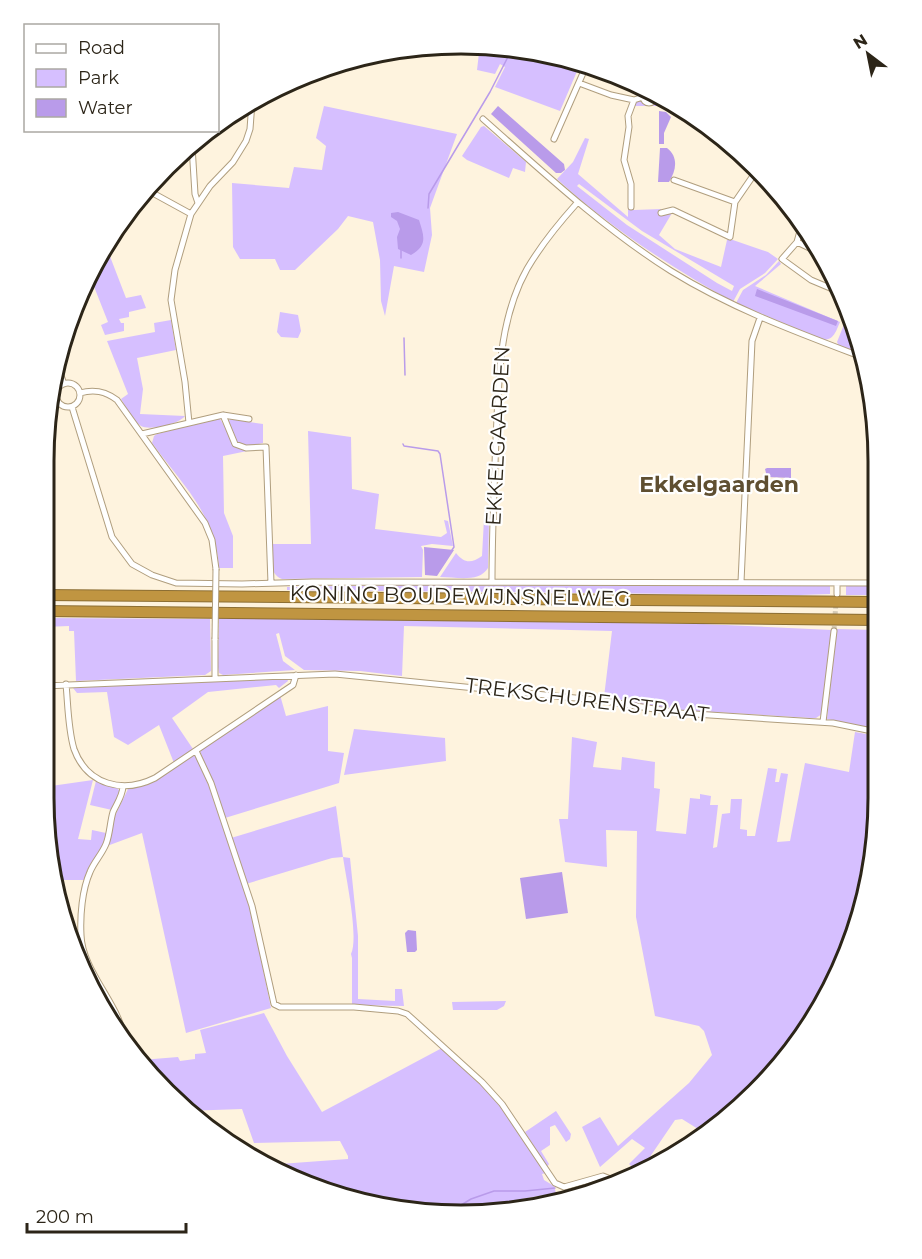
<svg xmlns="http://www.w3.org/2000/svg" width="922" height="1259" font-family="Montserrat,sans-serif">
	<rect width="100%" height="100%" fill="#fef3de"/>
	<!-- green -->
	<path fill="#d6bfff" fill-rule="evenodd" d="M492 46 515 47 581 62 560 111 495 87 505 67 500 64 495 74 477 70 479 53 488 54Z
		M638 100 648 105 660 101 685 110 722 137 698 127 682 113 673 108 660 106H633Z
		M324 106 457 134 430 208 432 235 424 272 394 266 385 316 381 301 380 260 373 222 348 216 338 229 295 270H280L275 259H240L233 247 232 183 289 188 294 167 322 170 326 146 316 138Z
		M484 126 526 162 525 172 513 168 509 178 467 160 462 156 481 127Z
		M585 138 589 139 578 174 628 217V208L633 207 634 210 661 209 663 214 672 213 659 235 675 249 721 267 727 240 730 239 768 252 778 259 765 273 740 289 733 302C671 267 610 228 557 179L573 162ZM579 184 642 231 734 286 732 291 717 283 627 225 577 186Z
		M106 246 126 298 141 295 146 308 129 312V317L119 319 121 323H124V331L105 335 101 325 108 322 91 279Z
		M779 261 781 264 755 286 840 322C836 331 834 340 823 340L736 303 743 290 766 275Z
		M280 312 298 315 301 331 298 338 281 337 277 332Z
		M849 312 852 319 849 326 854 329 861 355 839 346 837 342Z
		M171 320 176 350 137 358 143 389 140 414 185 416C179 424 150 431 141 426 133 421 126 407 121 399L128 394 107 341 155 332 154 323Z
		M216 419H220L222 422 235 447 252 450 223 456 224 513 233 536V568H219C216 515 182 484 152 443L154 436 157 434Z
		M230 419 263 424V443L245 447 238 444 228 422Z
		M308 431 351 437 352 489 379 494 375 529 441 537 447 533 444 520 448 521 453 546 432 544 421 546 423 550 422 577 282 579C269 574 272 560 271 547L273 544H311Z
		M484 519H489L488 568C479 583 456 577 440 577L456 553C464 563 471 564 482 556Z
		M400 585 830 586V594L800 595 287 590V587Z
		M846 586H876V595H846Z
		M44 618 210 619 211 671 205 675 76 681 74 631H69V626L44 627Z
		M219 618 703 624 832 630 822 714 816 718H811L664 709 604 697 612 631 404 626 402 676 360 671 304 670 285 656 279 633 276 634 283 661 295 670 223 675 219 673 218 667Z
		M836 629 876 630 877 730 827 719Z
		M287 678 288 681 279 688 276 685 208 692 172 718 193 749 174 763 159 725 128 745 114 737 107 692 77 693 73 688Z
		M280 695 286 716 328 706V751L344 753 339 783 225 818 200 751Z
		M354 729 445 738 446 761 344 775Z
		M855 732 877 736V779L874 778 870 793 873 795 877 806 873 814 878 826 864 906 835 983 775 1073 715 1129 687 1145 698 1129 682 1119 675 1120 639 1173 629 1164 645 1148 632 1139 600 1167 582 1127 600 1117 618 1146 689 1083 712 1055 704 1031 699 1026 655 1016 636 917 637 831 606 830 607 867 565 862 559 819H568L572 737 597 742 593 767 621 770 622 757 655 762 654 788 660 789 656 831 686 834 690 798 700 799V794L711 796 710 805H718L713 848 717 847 722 814 730 813 731 799H742L740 829 747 830V836H755L768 768 777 769 775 782H779L781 773 788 774 777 842 790 841 805 763 849 772Z
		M193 756H196L208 784 251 911 271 1008 186 1033 142 833 107 846 114 818 128 789 147 784Z
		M93 780 78 839 91 840 92 830 106 833 103 844 84 880H54L44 787Z
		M96 781 116 787 120 791V794L112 810 90 805Z
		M336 806 343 857 350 858 358 936V999L395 1001V989H402L404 1006 352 1005V958L351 954C359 937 346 878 343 857L332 858 246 884 231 838Z
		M506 1001 504 1006 497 1010H453L452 1002Z
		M264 1013 287 1056 322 1112 442 1048 499 1102 546 1173 542 1174 544 1180 554 1186 556 1193 516 1200 507 1205 510 1212 380 1208 277 1173 266 1165 348 1159V1156L340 1141 254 1143 242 1109 185 1111 141 1060 178 1057 180 1061 195 1059V1054L206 1053 200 1030Z
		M556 1111 571 1134 570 1139 566 1142 555 1125 550 1127V1145L541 1151 549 1164 547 1167 525 1132Z
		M546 1198 548 1203 515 1212H513L511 1206 521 1201Z"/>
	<!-- water -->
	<path fill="#b99bea" d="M498 106 564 164 565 170 561 173H556L491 114Z
		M659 111 666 112 671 117 664 133V144H659Z
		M660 148H667C679 157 676 171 669 182H658Z
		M398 212 419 220C424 236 428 245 411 255L398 249 397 237 400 229 397 221 391 217V213Z
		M757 289 838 321 836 326 755 296Z
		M767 468H791V478L767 477 765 469Z
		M424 547 454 550 437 576 425 575Z
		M562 872 568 913 526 919 520 878Z
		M408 930 416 931 417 950 415 952H407L405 933Z"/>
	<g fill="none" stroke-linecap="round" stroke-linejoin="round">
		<!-- stream -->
		<path stroke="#b99bea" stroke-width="1.5" d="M428 208 429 194 490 92 513 47
			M401 258V250
			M404 338 405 375
			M403 444 404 446 438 451 440 454 454 547 452 550
			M453 1210 471 1199 494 1191H525L555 1188"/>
		<!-- minor-tunnel -->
		<path stroke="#d4cab6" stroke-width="5" stroke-dasharray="5 2.5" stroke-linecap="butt" d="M834 631 836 602"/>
		<!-- minor casing -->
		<g stroke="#b09e7e" stroke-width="7">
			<path id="minor" d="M579 83 611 95 634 100
				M643 97a6 6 0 1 1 12 0a6 6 0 1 1-12 0Z
				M655 97 678 105
				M483 119C544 173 603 228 671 271 731 308 796 332 862 357
				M554 139 587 64
				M192 146 195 194 198 203
				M674 180 735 202
				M149 191 191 214
				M631 207V184L624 160 629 127 628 116 634 100 643 97
				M661 213 673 210 730 237 735 202 757 170
				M802 224 797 242 782 259 811 280 842 293
				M797 242 818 252
				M56 362 64 384
				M56 395a12 12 0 1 1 24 0a12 12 0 1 1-24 0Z
				M80 393C94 389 105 391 117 400L205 523 212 540 216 569
				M72 407 112 537 132 564 152 575 176 583 242 584 312 582 876 583
				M223 415 235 444 246 448 266 447 271 583
				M189 423 185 382 171 300 175 270 191 214 210 186 233 162 246 141 250 129 252 102
				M142 434 223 415 249 419
				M492 582C492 534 494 487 496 439 499 381 498 321 527 269 541 245 559 223 577 203
				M741 582 752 341 760 318
				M837 594V583
				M215 639V678
				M66 684C68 705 68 729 74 749 87 785 123 794 155 778L293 685 296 675
				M44 686 335 674 605 701 679 713 833 723 877 732
				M823 722 834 631
				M196 751 211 783 252 906 274 1004 280 1007H354L398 1011 407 1014 482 1082 502 1104 555 1183 564 1187 603 1176 608 1178 615 1185
				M123 1041C125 1010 82 973 81 935 80 916 82 890 90 872 94 862 102 854 106 844 110 834 110 822 113 812 117 803 122 797 123 787"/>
		</g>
		<!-- motorway casing -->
		<g stroke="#8c6e33" stroke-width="12">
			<path id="motorway" d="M44 595 876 602
				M44 611 876 620"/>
		</g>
		<!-- minor -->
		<use href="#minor" stroke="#fff" stroke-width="5"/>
		<!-- motorway -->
		<use href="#motorway" stroke="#c09541" stroke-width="10"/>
		<!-- minor-bridge casing -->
		<g stroke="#b09e7e" stroke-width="7" stroke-linecap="butt">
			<path id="minor-bridge" d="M215 639 216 569"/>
		</g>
		<!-- minor-bridge -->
		<use href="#minor-bridge" stroke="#fff" stroke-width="5"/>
	</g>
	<g text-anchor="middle" stroke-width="4.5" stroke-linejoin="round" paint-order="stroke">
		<!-- street labels -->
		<g font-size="21" fill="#2c2518" stroke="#fff">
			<text transform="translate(498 436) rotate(-87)" y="7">EKKELGAARDEN</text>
			<text transform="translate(460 596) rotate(1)" y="7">KONING BOUDEWIJNSNELWEG</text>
			<text transform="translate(587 700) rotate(7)" y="7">TREKSCHURENSTRAAT</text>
		</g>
		<!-- neighbourhood labels -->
		<g font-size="22" font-weight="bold" fill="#5f4f31" stroke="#fff">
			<text x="719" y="492">Ekkelgaarden</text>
		</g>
	</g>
	<!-- crop -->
	<path d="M0 0H922V1259H0ZM461 54H461A407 407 0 0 1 868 461V798A407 407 0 0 1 461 1205H461A407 407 0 0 1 54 798V461A407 407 0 0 1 461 54Z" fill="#fff" fill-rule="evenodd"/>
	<path fill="none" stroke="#2c2518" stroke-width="3" d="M461 54H461A407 407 0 0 1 868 461V798A407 407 0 0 1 461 1205H461A407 407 0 0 1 54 798V461A407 407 0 0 1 461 54Z"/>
	<!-- legend -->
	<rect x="24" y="24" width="195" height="108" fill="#ffffff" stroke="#aba8a3" stroke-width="1.5"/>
	<rect x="36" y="44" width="30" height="9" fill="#ffffff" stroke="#aba8a3" stroke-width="1.5"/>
	<text x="78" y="54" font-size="18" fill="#2c2518">Road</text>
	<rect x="36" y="69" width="30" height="18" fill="#d6bfff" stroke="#aba8a3" stroke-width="1.5"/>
	<text x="78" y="84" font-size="18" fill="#2c2518">Park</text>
	<rect x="36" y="99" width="30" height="18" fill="#b99bea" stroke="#aba8a3" stroke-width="1.5"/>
	<text x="78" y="114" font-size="18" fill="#2c2518">Water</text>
	<!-- north arrow -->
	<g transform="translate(868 54) rotate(328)" stroke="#ffffff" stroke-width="4.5" paint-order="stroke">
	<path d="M0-4.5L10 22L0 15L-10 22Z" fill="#2c2518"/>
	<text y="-9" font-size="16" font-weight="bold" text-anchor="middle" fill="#2c2518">N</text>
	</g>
	<!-- scale -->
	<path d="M27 1223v9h159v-9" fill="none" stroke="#2c2518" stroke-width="3"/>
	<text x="36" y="1223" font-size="18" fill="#2c2518" stroke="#ffffff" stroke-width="4.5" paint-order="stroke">200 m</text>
</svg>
